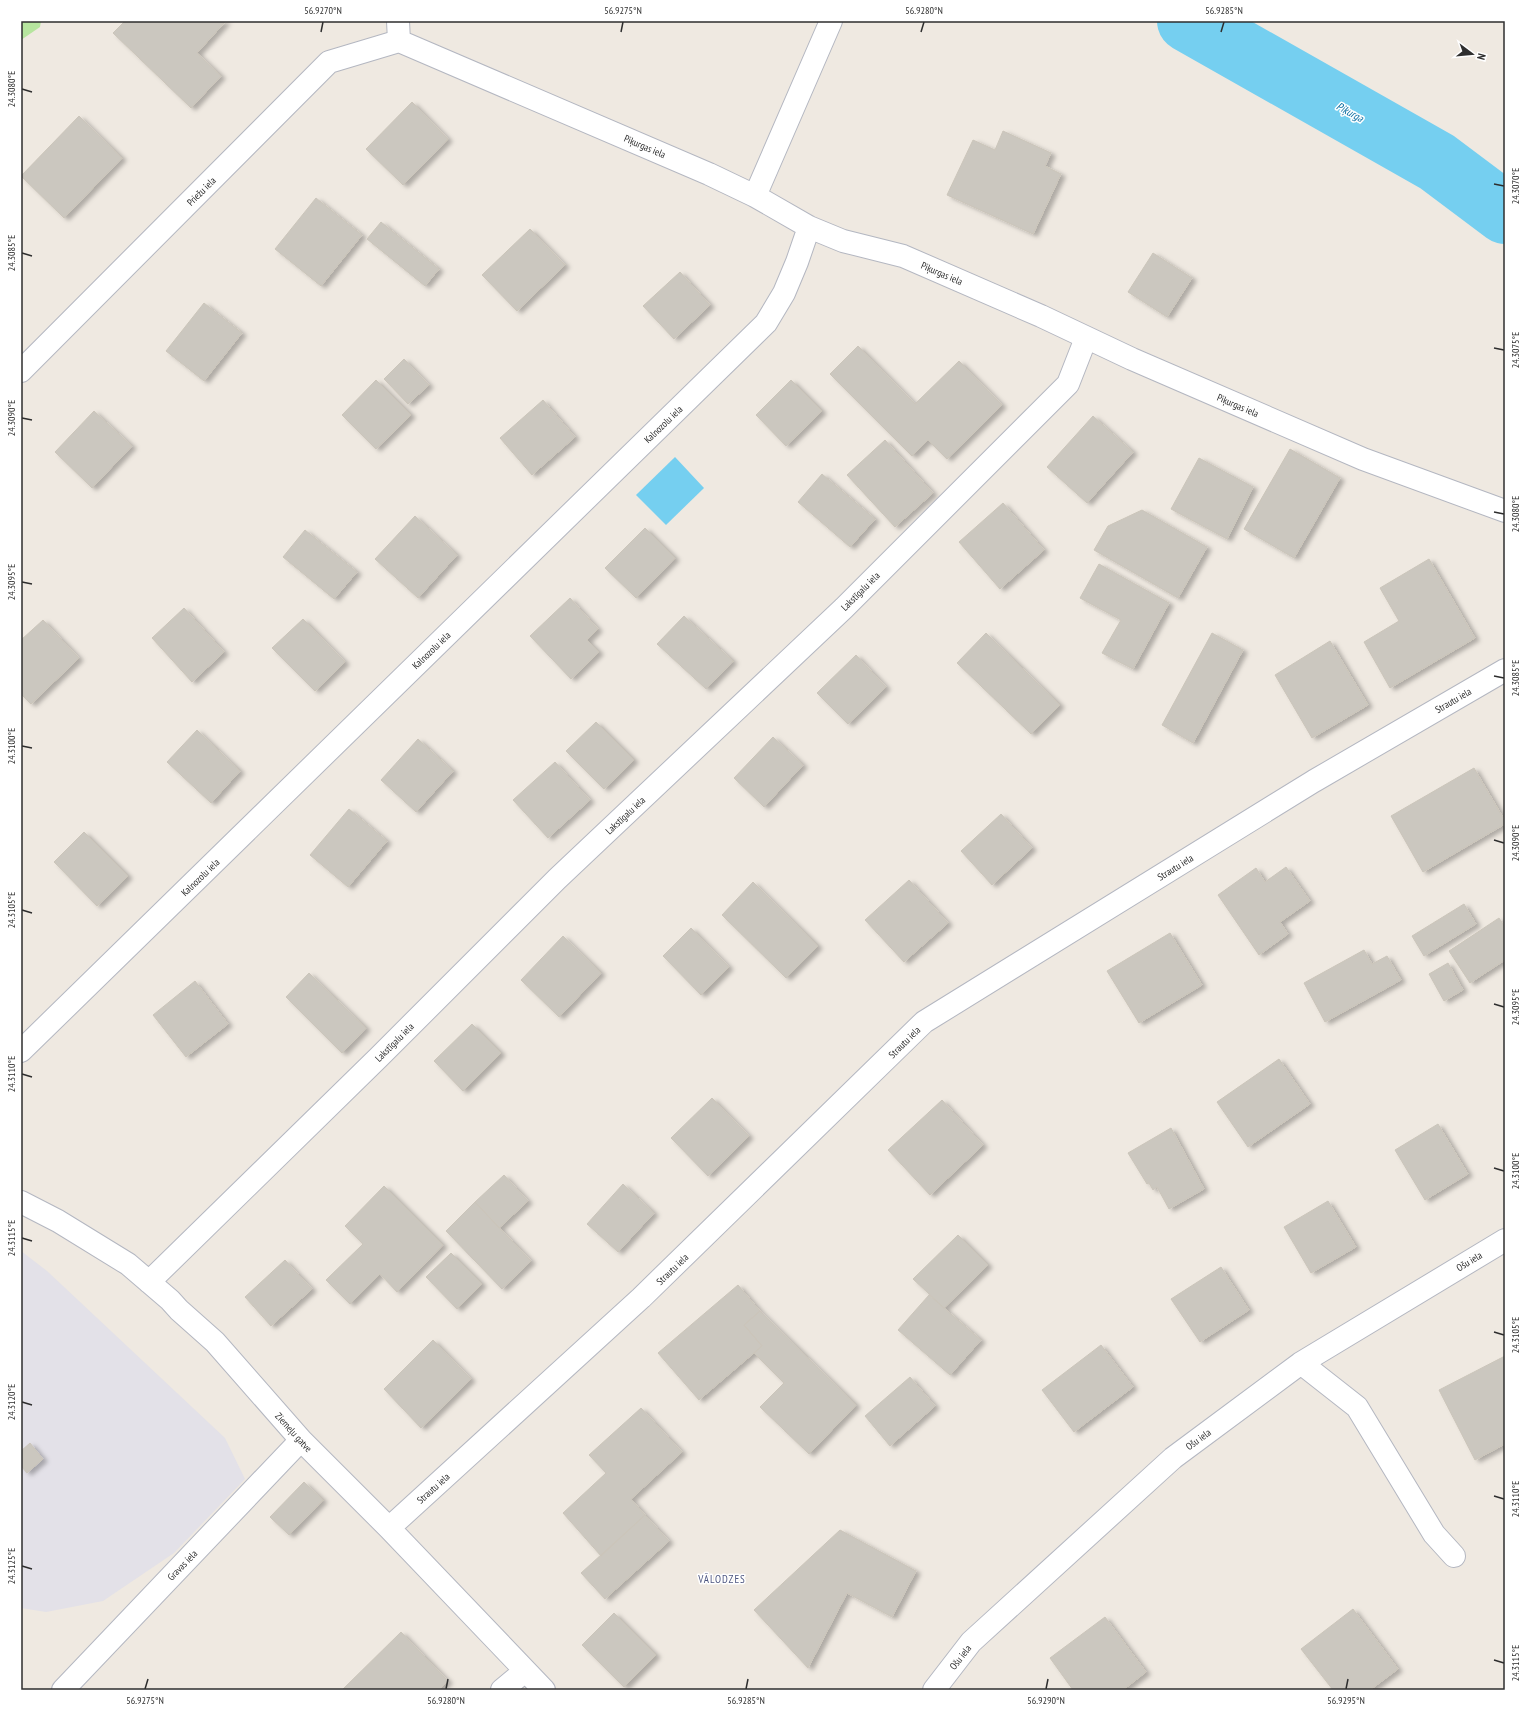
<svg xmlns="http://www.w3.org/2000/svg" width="1526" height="1711" font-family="'PT Sans Narrow',sans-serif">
	<defs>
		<filter id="shadow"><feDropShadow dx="4.5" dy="2.5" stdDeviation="2" flood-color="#0004"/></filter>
	</defs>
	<rect width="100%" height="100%" fill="#efe9e1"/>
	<!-- industrial -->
	<path fill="#e3e1e8" d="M21 1251 47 1271 225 1438 245 1479 174 1553 103 1601 46 1612 21 1608Z"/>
	<!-- green -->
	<path fill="#b6e59e" d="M21 21H41L40 27 21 40Z"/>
	<!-- water -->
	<path fill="#75cff0" d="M675 457 704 488 666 525 636 495Z"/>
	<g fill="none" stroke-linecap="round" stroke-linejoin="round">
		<!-- river -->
		<path stroke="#75cff0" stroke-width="62" d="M1188 21 1437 162 1505 213"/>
	</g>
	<!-- building -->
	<path fill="#cbc7bf" stroke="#cbc5ba" filter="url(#shadow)" d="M125 21H226L197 53 221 76 191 108 113 33Z
		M412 102 448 139 403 185 366 149Z
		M79 116 122 158 64 218 21 176Z
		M1003 131 1051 153 1045 166 1061 174 1033 234 947 195 973 140 995 150Z
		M316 198 362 235 321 286 275 249Z
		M381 222 439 269 425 286 367 239Z
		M530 229 565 265 517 311 482 275Z
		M1153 253 1192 278 1167 317 1128 292Z
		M680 272 710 305 674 339 643 306Z
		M204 303 242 333 204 381 166 351Z
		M858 346 915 404 959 361 1002 405 947 459 928 440 912 456 830 374Z
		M404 359 429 385 408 404 384 379Z
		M376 380 411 415 376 449 342 415Z
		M791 380 822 411 786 446 756 415Z
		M543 400 575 437 532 475 500 438Z
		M94 411 132 446 92 488 55 452Z
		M1093 416 1133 452 1087 503 1047 467Z
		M885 440 933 493 895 527 847 475Z
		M1290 449 1340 478 1294 558 1244 529Z
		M1199 458 1253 487 1227 539 1171 509Z
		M822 474 875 519 850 547 798 502Z
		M1003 503 1044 550 1000 589 959 542Z
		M1142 510 1207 547 1178 598 1094 550 1108 526Z
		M415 516 457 555 418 598 375 559Z
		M645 528 675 558 636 598 605 568Z
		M305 530 357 572 334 599 283 557Z
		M1429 559 1475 638 1390 688 1364 642 1399 621 1380 588Z
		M1099 564 1169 603 1133 669 1102 653 1121 620 1080 598Z
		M570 598 598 629 587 640 599 652 571 679 530 636Z
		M184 608 224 652 192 682 152 638Z
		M684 616 733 661 706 689 657 644Z
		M303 619 345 662 315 691 272 648Z
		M43 620 79 658 31 704 21 694V640Z
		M986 633 1060 705 1031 734 957 663Z
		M1212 633 1243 650 1193 743 1162 725Z
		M1330 641 1368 705 1312 738 1275 675Z
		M856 655 886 687 848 724 817 693Z
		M596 722 634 760 604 789 566 751Z
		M197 730 240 771 211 803 167 762Z
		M773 737 803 765 764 807 734 778Z
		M418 739 453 771 416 812 381 780Z
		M555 762 590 800 548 838 513 800Z
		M1474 768 1505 821V824L1423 872 1391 816Z
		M349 809 387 841 348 887 310 855Z
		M1001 814 1032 848 992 885 961 851Z
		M84 832 128 876 97 906 54 862Z
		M1286 867 1310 901 1280 922 1288 934 1259 955 1218 895 1256 868 1265 882Z
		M909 880 948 923 904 962 865 920Z
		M753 882 818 946 786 978 722 915Z
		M1464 904 1476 924 1424 956 1412 936Z
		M1499 918 1505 927V960L1470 983 1449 951Z
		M691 928 729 967 701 995 663 956Z
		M1170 933 1202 985 1139 1023 1107 971Z
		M563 936 601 973 559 1017 521 980Z
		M1364 950 1372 964 1387 956 1401 980 1325 1022 1304 983Z
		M1448 963 1463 990 1444 1001 1429 974Z
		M309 973 366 1028 342 1053 286 997Z
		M195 981 228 1024 186 1057 153 1015Z
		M472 1024 501 1053 463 1091 434 1061Z
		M1279 1059 1310 1104 1248 1147 1217 1102Z
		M712 1098 749 1136 708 1176 671 1138Z
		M942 1100 983 1145 930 1195 888 1150Z
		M1438 1124 1468 1174 1425 1200 1395 1150Z
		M1171 1128 1204 1189 1169 1209 1157 1187 1153 1190 1149 1183 1147 1184 1128 1153Z
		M504 1175 528 1201 499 1228 475 1202Z
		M623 1184 654 1213 618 1252 587 1224Z
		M384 1186 443 1245 397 1292 380 1274 350 1304 326 1280 363 1244 345 1226Z
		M1328 1201 1356 1247 1311 1273 1284 1227Z
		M475 1202 531 1261 502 1289 446 1231Z
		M958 1235 988 1265 944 1308 913 1279Z
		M451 1253 482 1284 457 1309 426 1277Z
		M285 1260 312 1289 271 1326 245 1297Z
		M1221 1267 1249 1310 1200 1342 1171 1299Z
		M738 1285 760 1311 744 1325 762 1346 699 1400 658 1353Z
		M929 1295 981 1340 950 1375 898 1330Z
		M760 1311 856 1405 809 1454 760 1407 784 1383 754 1353 762 1346 744 1325Z
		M433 1340 471 1379 421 1428 384 1389Z
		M1101 1345 1133 1387 1074 1432 1042 1390Z
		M1505 1356V1444L1475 1460 1439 1390Z
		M910 1377 935 1406 890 1446 865 1416Z
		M641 1408 682 1452 631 1499 645 1515 601 1556 563 1513 606 1473 589 1455Z
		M30 1443 43 1459 27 1473 21 1466V1451Z
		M304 1482 323 1500 289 1535 270 1517Z
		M645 1515 669 1541 605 1599 581 1573Z
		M840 1530 916 1571 892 1617 847 1593 808 1668 754 1610Z
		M1353 1609 1398 1669 1370 1690H1333L1301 1649Z
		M614 1613 656 1655 624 1687 582 1645Z
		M1105 1617 1146 1672 1123 1690H1073L1050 1658Z
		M401 1632 448 1681 439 1690H342Z"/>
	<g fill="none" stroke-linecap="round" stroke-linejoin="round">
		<!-- street casing -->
		<g stroke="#b4b7c1" stroke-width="24">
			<path id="street" d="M398 21 399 41
				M399 41 709 174 755 196 809 227 843 241 903 256 1041 316 1132 359 1363 459 1505 511
				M755 196 831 21
				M21 371 329 62 399 41
				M21 1051 766 323 784 293 797 262 809 227
				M21 1202 58 1221 128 1264 170 1300 179 1310 215 1342 301 1440 389 1528 544 1690
				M149 1282 379 1057 557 879 844 608 1068 384 1086 338
				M1301 1363 1357 1407 1434 1534 1454 1556
				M389 1528 641 1298 924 1022 1314 781 1505 670
				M63 1690 301 1440
				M502 1690 525 1671
				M934 1690 971 1642 1173 1458 1301 1363 1505 1240"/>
		</g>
		<!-- street -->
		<use href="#street" stroke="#fff" stroke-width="22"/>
	</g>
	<!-- ticks -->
	<path fill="none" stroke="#2e2e2e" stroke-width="1.5" d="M321 32 323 22M621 32 623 22M921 32 924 22M1221 32 1224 22M22 89 32 92M1494 184 1504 186M22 253 32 256M1494 348 1504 350M22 418 32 420M1494 512 1504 514M22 582 32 584M1494 676 1504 678M22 746 32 748M1494 840 1504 843M22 910 32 913M1494 1004 1504 1007M22 1074 32 1077M1494 1168 1504 1171M22 1238 32 1241M1494 1332 1504 1335M22 1402 32 1405M1494 1496 1504 1499M22 1566 32 1569M1494 1660 1504 1663M145 1689 148 1679M446 1689 448 1679M746 1689 748 1679M1046 1689 1048 1679M1346 1689 1348 1679"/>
	<g text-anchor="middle" stroke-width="3" stroke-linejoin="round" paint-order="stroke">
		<!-- street labels -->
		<g font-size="10" fill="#2e2e2e" stroke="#fff">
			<text transform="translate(645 146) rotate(23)" y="4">Piķurgas iela</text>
			<text transform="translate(201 191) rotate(-45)" y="4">Priežu iela</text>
			<text transform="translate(942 273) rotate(23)" y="4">Piķurgas iela</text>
			<text transform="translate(1238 405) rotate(23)" y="4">Piķurgas iela</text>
			<text transform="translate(663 424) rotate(-44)" y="4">Kalnozolu iela</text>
			<text transform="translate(860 591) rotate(-45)" y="4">Lakstīgalu iela</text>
			<text transform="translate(431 650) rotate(-44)" y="4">Kalnozolu iela</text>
			<text transform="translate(1453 700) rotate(-30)" y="4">Strautu iela</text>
			<text transform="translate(625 815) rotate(-43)" y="4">Lakstīgalu iela</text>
			<text transform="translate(1175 867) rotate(-32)" y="4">Strautu iela</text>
			<text transform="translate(200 877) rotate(-44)" y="4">Kalnozolu iela</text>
			<text transform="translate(394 1042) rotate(-45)" y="4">Lakstīgalu iela</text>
			<text transform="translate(904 1042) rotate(-45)" y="4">Strautu iela</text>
			<text transform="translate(1469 1261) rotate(-31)" y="4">Ošu iela</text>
			<text transform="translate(672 1269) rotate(-44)" y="4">Strautu iela</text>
			<text transform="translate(294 1432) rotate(48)" y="4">Ziemeļu gatve</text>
			<text transform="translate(1198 1439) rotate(-36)" y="4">Ošu iela</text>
			<text transform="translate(433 1488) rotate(-42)" y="4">Strautu iela</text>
			<text transform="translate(182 1565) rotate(-46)" y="4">Gravas iela</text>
			<text transform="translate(960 1657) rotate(-52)" y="4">Ošu iela</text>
		</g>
		<!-- water labels -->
		<g font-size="11" font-style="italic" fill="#0d6fa3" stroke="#fff">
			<text transform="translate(1350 112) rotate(29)" y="4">Piķurga</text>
		</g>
		<!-- neighbourhood labels -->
		<g font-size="11" letter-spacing="1" fill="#4d5680" stroke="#fff">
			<text x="722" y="1583">VĀLODZES</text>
		</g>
	</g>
	<!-- border -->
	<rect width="1526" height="1711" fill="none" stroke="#ffffff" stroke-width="44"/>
	<!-- north arrow -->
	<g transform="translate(1472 54) rotate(106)" stroke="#ffffff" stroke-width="3" paint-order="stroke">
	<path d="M0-3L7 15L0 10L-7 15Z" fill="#2e2e2e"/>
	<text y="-6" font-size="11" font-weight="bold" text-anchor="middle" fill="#2e2e2e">N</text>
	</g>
	<rect x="22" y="22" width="1482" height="1667" fill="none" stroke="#2e2e2e" stroke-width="1.5"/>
	<g font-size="10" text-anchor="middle" fill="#2e2e2e">
		<text x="323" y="14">56.9270°N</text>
		<text x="623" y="14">56.9275°N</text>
		<text x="924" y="14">56.9280°N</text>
		<text x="1224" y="14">56.9285°N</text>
		<text transform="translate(11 89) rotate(-90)" y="4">24.3080°E</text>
		<text transform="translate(1515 186) rotate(-90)" y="4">24.3070°E</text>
		<text transform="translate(11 253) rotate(-90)" y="4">24.3085°E</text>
		<text transform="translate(1515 350) rotate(-90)" y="4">24.3075°E</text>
		<text transform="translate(11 418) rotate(-90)" y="4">24.3090°E</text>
		<text transform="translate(1515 514) rotate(-90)" y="4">24.3080°E</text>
		<text transform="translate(11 582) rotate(-90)" y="4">24.3095°E</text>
		<text transform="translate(1515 678) rotate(-90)" y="4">24.3085°E</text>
		<text transform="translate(11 746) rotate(-90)" y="4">24.3100°E</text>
		<text transform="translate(1515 843) rotate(-90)" y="4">24.3090°E</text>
		<text transform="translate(11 910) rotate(-90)" y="4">24.3105°E</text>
		<text transform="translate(1515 1007) rotate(-90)" y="4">24.3095°E</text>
		<text transform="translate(11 1074) rotate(-90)" y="4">24.3110°E</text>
		<text transform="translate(1515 1171) rotate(-90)" y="4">24.3100°E</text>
		<text transform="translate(11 1238) rotate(-90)" y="4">24.3115°E</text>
		<text transform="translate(1515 1335) rotate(-90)" y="4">24.3105°E</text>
		<text transform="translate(11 1402) rotate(-90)" y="4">24.3120°E</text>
		<text transform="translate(1515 1499) rotate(-90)" y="4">24.3110°E</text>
		<text transform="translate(11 1566) rotate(-90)" y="4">24.3125°E</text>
		<text transform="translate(1515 1663) rotate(-90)" y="4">24.3115°E</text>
		<text x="145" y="1704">56.9275°N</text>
		<text x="446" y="1704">56.9280°N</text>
		<text x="746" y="1704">56.9285°N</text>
		<text x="1046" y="1704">56.9290°N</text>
		<text x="1346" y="1704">56.9295°N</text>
	</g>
</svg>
